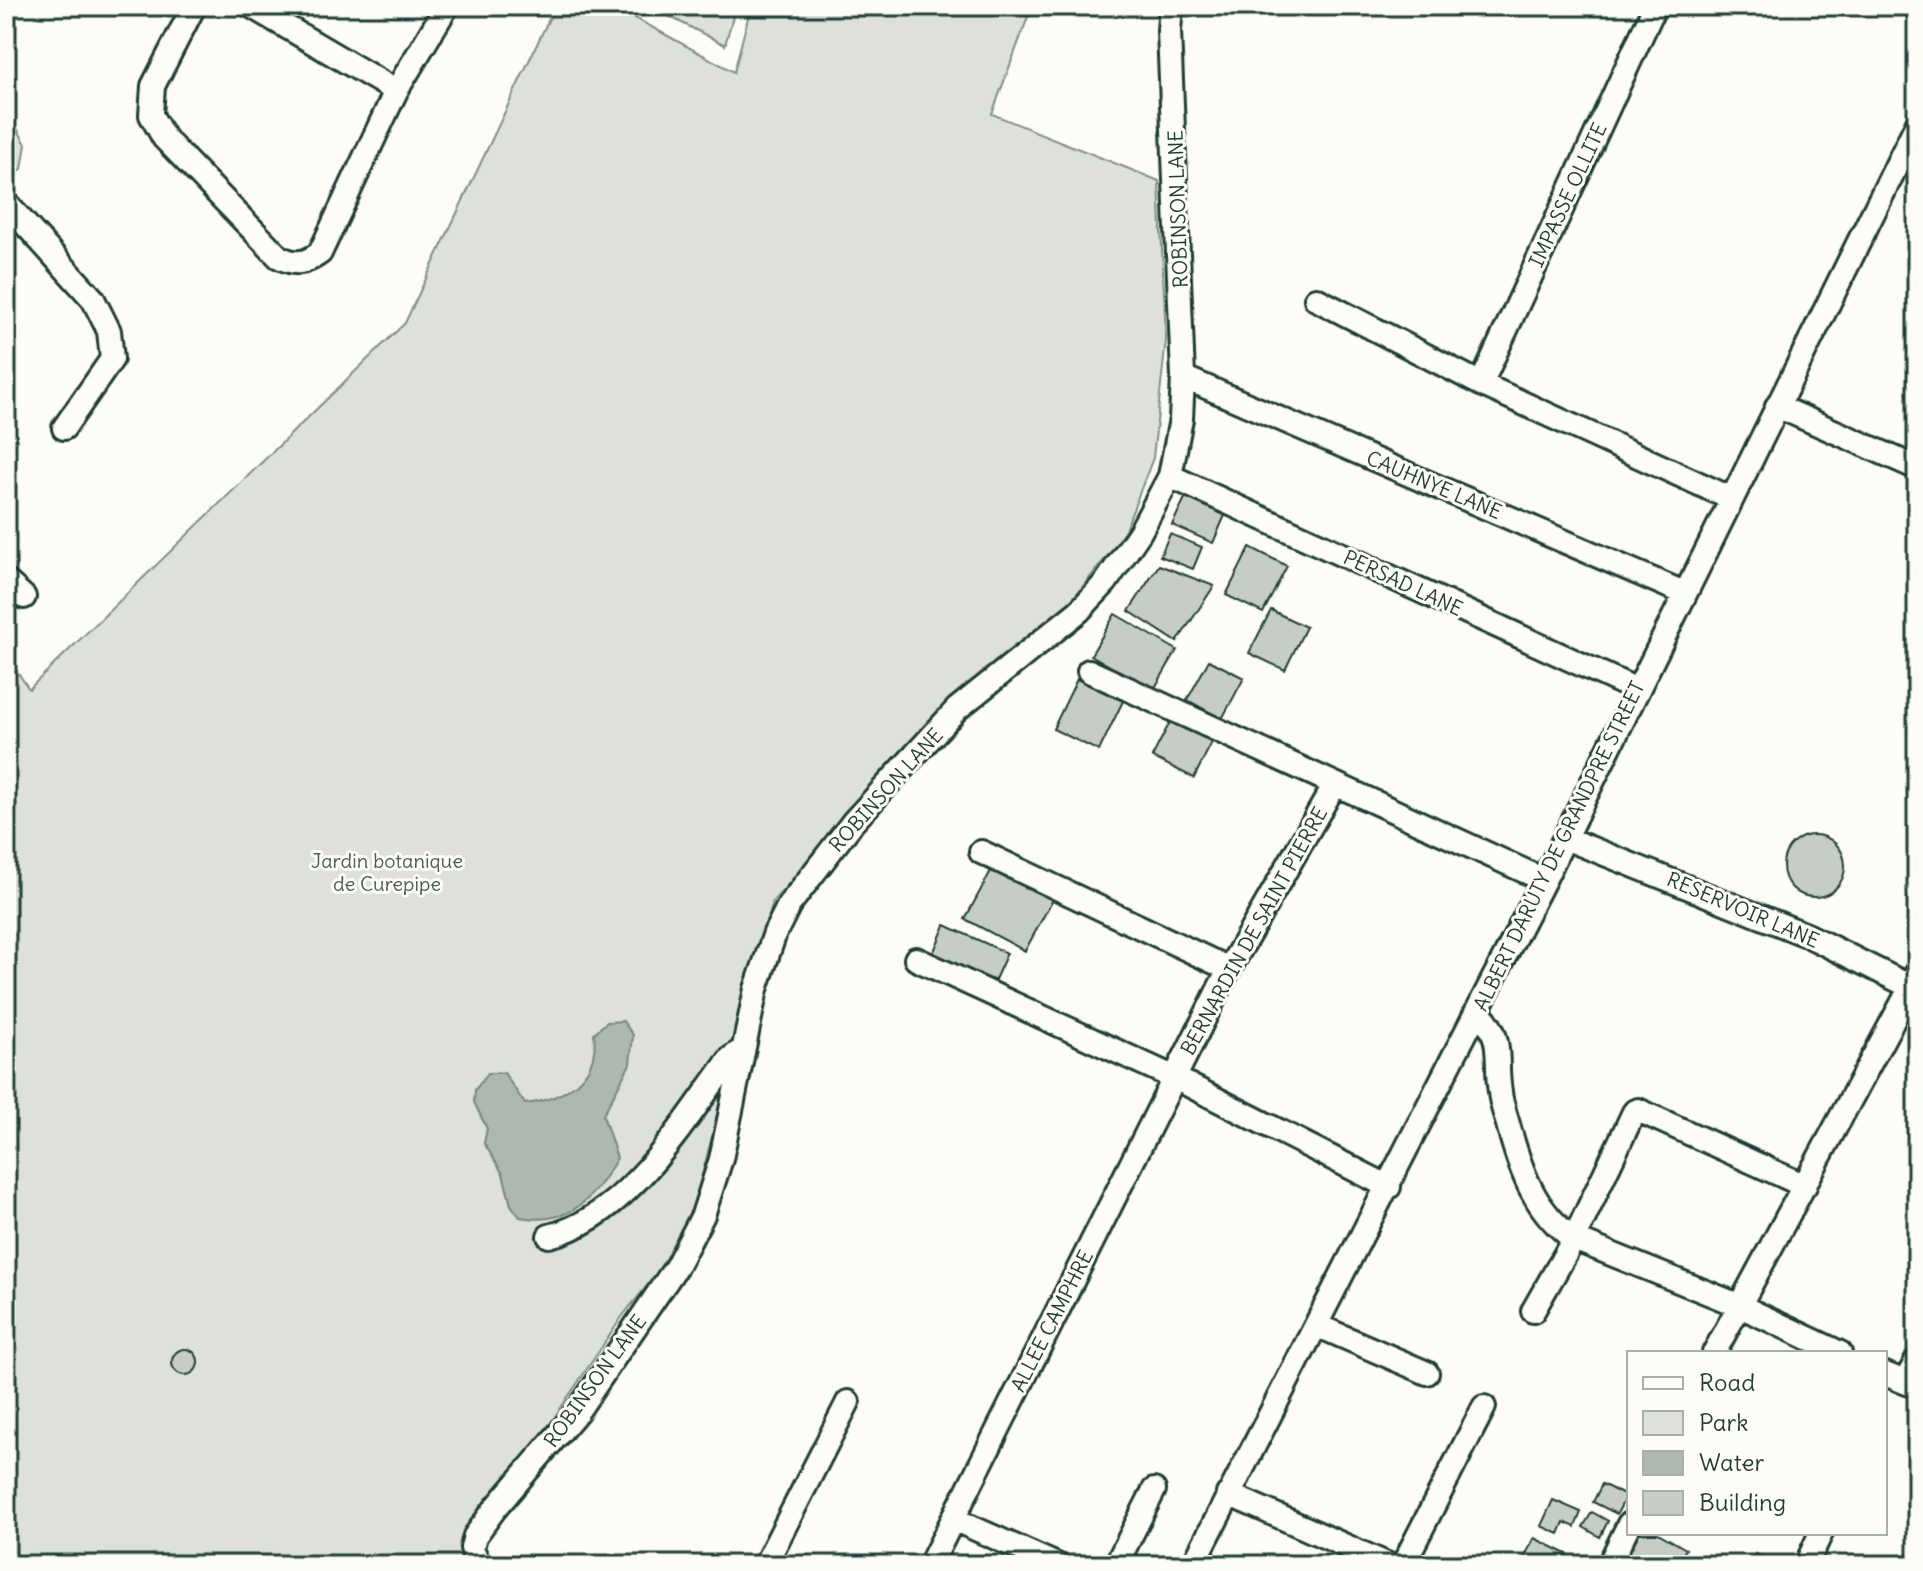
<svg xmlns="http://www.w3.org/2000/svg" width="1923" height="1571" font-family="Delius,sans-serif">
	<rect width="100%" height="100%" fill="#fdfcf7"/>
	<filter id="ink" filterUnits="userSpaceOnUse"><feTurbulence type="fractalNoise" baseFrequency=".0125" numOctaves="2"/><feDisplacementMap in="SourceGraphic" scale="16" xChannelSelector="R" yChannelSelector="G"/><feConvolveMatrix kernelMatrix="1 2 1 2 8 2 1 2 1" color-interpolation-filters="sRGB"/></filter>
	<g filter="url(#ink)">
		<!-- green -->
		<path fill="#dde0db" stroke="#7e8e88" stroke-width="2" d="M555 6H613L734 72 751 6H1032L992 114 1159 181 1166 340 1153 458 1122 538 1066 607 940 716 773 901 694 1206 667 1261 624 1314 455 1565H6V655L29 689 405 323Z
			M649 6H736L725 45Z
			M6 110 26 144 22 169 6 180Z"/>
		<!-- water -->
		<path fill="#aeb8b1" stroke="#75877f" stroke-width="2" d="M623 1021 633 1035 630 1064 603 1115 617 1158C593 1199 571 1226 520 1217L511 1205 503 1174 484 1143 487 1129 474 1102 475 1090 488 1073H504L525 1104C564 1099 600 1078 594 1033L607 1022Z"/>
		<!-- building -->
		<path fill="#c6cdc7" stroke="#1f3d34" stroke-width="2" d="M1186 496 1226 513 1213 543 1172 525Z
			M1170 534 1202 547 1193 569 1160 556Z
			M1250 547 1287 566 1263 613 1226 595Z
			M1159 565 1214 586 1177 642 1129 611Z
			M1271 610 1306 627 1285 670 1249 653Z
			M1115 614 1177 650 1153 691 1091 655Z
			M1209 660 1244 678 1222 719 1187 700Z
			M1077 679 1123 701 1099 751 1053 729Z
			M1171 720 1213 740 1194 778 1152 757Z
			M1783 866a31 31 0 1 1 62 0a31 31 0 1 1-62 0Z
			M993 867 1053 899 1025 951 965 919Z
			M945 925 1007 953 993 984 931 958Z
			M172 1362a13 13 0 1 1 26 0a13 13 0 1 1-26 0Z
			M1602 1484 1626 1496 1617 1514 1593 1502Z
			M1553 1500 1581 1512 1575 1527 1564 1522 1559 1534 1541 1526Z
			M1592 1512 1608 1521 1600 1537 1583 1527Z
			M1632 1533H1658L1686 1549 1676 1565H1637L1619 1555Z
			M1534 1538 1567 1554 1562 1565 1521 1564Z
			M1755 1554 1773 1561 1771 1565H1750Z"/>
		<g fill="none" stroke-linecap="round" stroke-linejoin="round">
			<!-- minor casing -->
			<g stroke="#1f3d34" stroke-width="28">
				<path id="minor" d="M194 6 153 86 151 115 164 138 279 257C295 265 305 264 320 253L396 91 447 6
					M251 6 396 91
					M6 203 93 299 109 331 112 359 64 428
					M1316 299 1481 384 1730 498
					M1183 377 1684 593
					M1481 384 1655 6
					M1777 406 1917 468
					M1170 476 1637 690
					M6 581 24 597
					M1089 671 1544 880
					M1565 838 1809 936 1917 990
					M981 852 1229 969
					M916 959 1175 1078 1389 1187
					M1477 1010C1506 1039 1494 1056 1500 1092 1501 1104 1506 1116 1509 1128 1521 1172 1535 1212 1574 1239L1738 1305 1840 1353
					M549 1236C629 1217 684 1120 731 1058L742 1050
					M1533 1311 1574 1239 1634 1112 1638 1110 1805 1186
					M1316 1325 1427 1373
					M1714 1353 1911 987 1917 971
					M1885 1374 1917 1387
					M1905 1382 1917 1360
					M1228 1494 1389 1565
					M953 1519 1057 1565
					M479 1565 472 1548 475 1536 494 1510 577 1412 676 1267 703 1215 721 1159 756 989 775 933 789 905 853 822 957 709 1079 611 1106 582 1140 532 1170 476 1181 419 1183 377 1169 31 1171 6
					M765 1565 848 1402
					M930 1565 1229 969 1335 784
					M1116 1565 1154 1490
					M1193 1565 1544 880 1917 124
					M1403 1565 1484 1407
					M1609 1565 1629 1524
					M1806 1565 1821 1533"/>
			</g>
			<!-- minor -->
			<use href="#minor" stroke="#fdfcf7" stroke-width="22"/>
		</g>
	</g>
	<g text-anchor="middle" stroke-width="6" stroke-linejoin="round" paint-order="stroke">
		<!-- street labels -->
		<g font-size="20" fill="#1f3d34" stroke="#fdfcf7">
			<text transform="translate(1568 195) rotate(-65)" y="7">IMPASSE OLLITE</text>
			<text transform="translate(1178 209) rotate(-92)" y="7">ROBINSON LANE</text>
			<text transform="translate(1434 485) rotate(23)" y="7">CAUHNYE LANE</text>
			<text transform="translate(1403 583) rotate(25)" y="7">PERSAD LANE</text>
			<text transform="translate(886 790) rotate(-48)" y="7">ROBINSON LANE</text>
			<text transform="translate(1559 846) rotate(-64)" y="7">ALBERT DARUTY DE GRANDPRE STREET</text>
			<text transform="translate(1743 910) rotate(23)" y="7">RESERVOIR LANE</text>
			<text transform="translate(1254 931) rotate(-61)" y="7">BERNARDIN DE SAINT PIERRE</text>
			<text transform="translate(1052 1321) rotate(-63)" y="7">ALLEE CAMPHRE</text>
			<text transform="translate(595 1381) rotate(-54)" y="7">ROBINSON LANE</text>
		</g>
		<!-- park labels -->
		<g font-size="20" fill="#455e55" stroke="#fdfcf7">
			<text x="387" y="868">Jardin botanique<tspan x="387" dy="23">de Curepipe</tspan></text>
		</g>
	</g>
	<!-- margin -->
	<rect width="1923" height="1571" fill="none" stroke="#fdfcf7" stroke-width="32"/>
	<rect x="16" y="16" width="1891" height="1539" fill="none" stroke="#1f3d34" stroke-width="3" filter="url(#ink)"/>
	<!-- legend -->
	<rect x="1627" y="1351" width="260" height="184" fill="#fdfcf7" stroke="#a4b0a9" stroke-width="2"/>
	<rect x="1643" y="1377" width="40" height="12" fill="#fdfcf7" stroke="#a4b0a9" stroke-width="2"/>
	<text x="1699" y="1391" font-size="24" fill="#1f3d34">Road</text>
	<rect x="1643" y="1411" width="40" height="24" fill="#dde0db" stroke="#a4b0a9" stroke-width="2"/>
	<text x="1699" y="1431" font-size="24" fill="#1f3d34">Park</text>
	<rect x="1643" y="1451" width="40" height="24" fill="#aeb8b1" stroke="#a4b0a9" stroke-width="2"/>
	<text x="1699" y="1471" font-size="24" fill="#1f3d34">Water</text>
	<rect x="1643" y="1491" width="40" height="24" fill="#c6cdc7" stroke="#a4b0a9" stroke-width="2"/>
	<text x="1699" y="1511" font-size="24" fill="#1f3d34">Building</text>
</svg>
